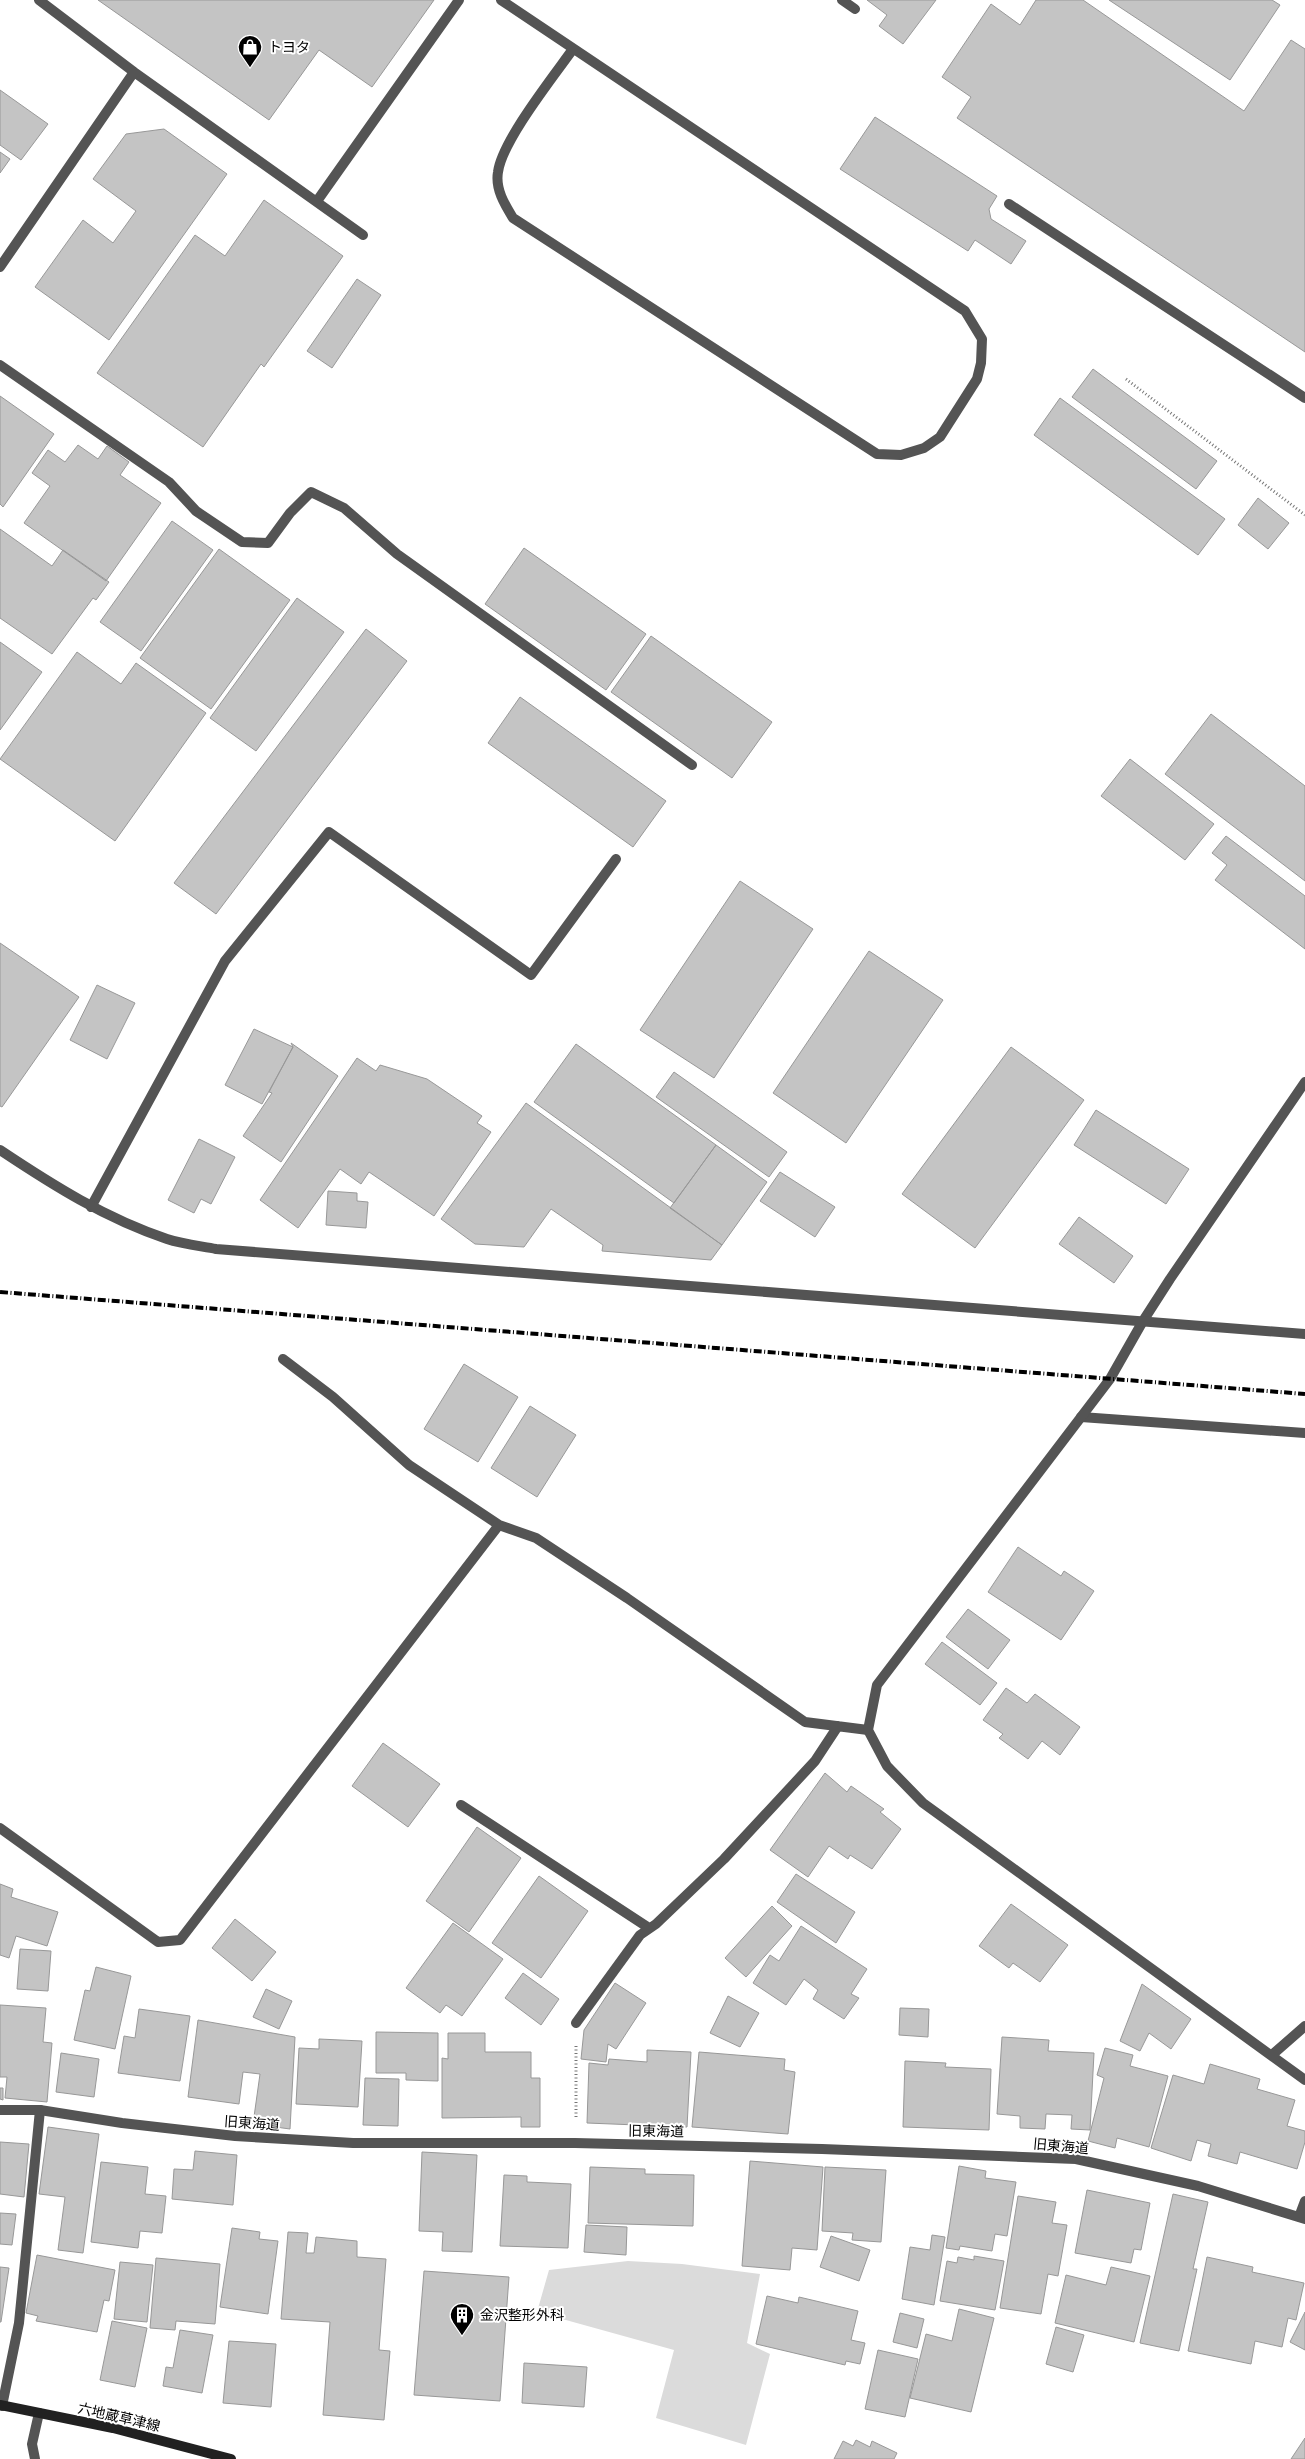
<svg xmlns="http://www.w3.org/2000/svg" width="1305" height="2459" font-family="'Archivo Narrow','Noto Sans JP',sans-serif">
	<rect width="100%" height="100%" fill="#fff"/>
	<!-- green -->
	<path fill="#dbdbdb" d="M628 2261 682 2264 760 2274 747 2343 770 2354 746 2445 656 2418 674 2350 537 2312 549 2270Z"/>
	<!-- building -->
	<path fill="#c4c4c4" stroke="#989898" d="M98 0H434L372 87 319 50 269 120Z
		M867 0H936L903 44 879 26 887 15Z
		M1036 0H1083L1244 111 1291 40 1305 49V352L957 118 971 97 942 77 991 4 1020 25Z
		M1109 0H1272L1280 5 1230 80Z
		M0 90 48 124 21 160 0 145Z
		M875 117 997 196 989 209 991 219 1026 241 1011 264 975 240 968 251 840 169Z
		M164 129 227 174 109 340 35 287 83 220 113 243 136 211 93 179 126 134Z
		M0 152 10 159 0 173Z
		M264 200 343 256 264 367 261 364 203 447 97 373 195 235 225 256Z
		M357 279 381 295 332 368 307 351Z
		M1093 369 1217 461 1196 489 1072 397Z
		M0 396 54 434 3 507 0 504Z
		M1060 398 1225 519 1198 555 1034 435Z
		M78 445 98 459 107 446 129 462 120 475 161 503 106 581 24 523 50 486 32 473 48 450 65 462Z
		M1258 498 1289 523 1268 549 1238 525Z
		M172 521 213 550 141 651 100 622Z
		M0 529 52 566 63 550 109 582 96 600 93 598 52 654 0 618Z
		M524 548 646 634 606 690 485 604Z
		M219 549 290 600 211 709 140 658Z
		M297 598 344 632 256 751 210 718Z
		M366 629 407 661 216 914 174 883Z
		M651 636 772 722 732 778 611 692Z
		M0 642 42 672 0 730Z
		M77 652 121 684 136 663 206 713 115 841 0 759Z
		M520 697 666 801 633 847 488 743Z
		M1211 714 1305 786V881L1165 774Z
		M1130 759 1214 824 1185 860 1101 796Z
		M1226 836 1305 896V949L1215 880 1227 865 1212 853Z
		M740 881 813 929 714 1078 640 1030Z
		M0 943 79 997 2 1107 0 1106Z
		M869 951 943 1000 846 1143 773 1093Z
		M97 985 135 1003 107 1059 70 1040Z
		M254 1029 293 1047 262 1104 225 1085Z
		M291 1043 338 1076 281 1162 243 1136 272 1093 269 1092 293 1047Z
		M576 1044 716 1145 674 1203 534 1102Z
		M1011 1047 1084 1100 975 1248 902 1194Z
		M357 1058 376 1071 380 1065 427 1079 482 1116 477 1123 491 1132 434 1216 369 1172 361 1184 340 1169 298 1228 260 1200Z
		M674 1072 787 1152 769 1177 656 1097Z
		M526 1103 722 1245 711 1260 602 1251 603 1245 551 1209 524 1247 475 1244 441 1219Z
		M1096 1110 1189 1169 1166 1204 1074 1145Z
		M199 1139 235 1157 211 1204 201 1199 194 1213 168 1200Z
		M716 1145 767 1182 722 1245 670 1208Z
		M780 1172 835 1207 815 1237 760 1201Z
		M328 1191 357 1193V1201L368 1202 366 1228 326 1225Z
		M1079 1217 1133 1256 1114 1283 1059 1244Z
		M464 1364 518 1397 478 1462 424 1429Z
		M530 1406 576 1435 537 1497 491 1468Z
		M1018 1547 1061 1576 1064 1571 1094 1591 1061 1640 988 1592Z
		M968 1609 1010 1640 988 1669 946 1637Z
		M942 1642 997 1683 980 1705 925 1664Z
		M1006 1688 1027 1703 1035 1694 1080 1727 1060 1755 1042 1741 1028 1759 999 1738 1003 1734 983 1720Z
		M383 1743 440 1784 408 1827 352 1786Z
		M825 1773 847 1792 851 1786 884 1809 880 1812 901 1829 872 1869 850 1855 848 1859 829 1846 808 1877 770 1850Z
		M477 1827 521 1858 469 1932 426 1901Z
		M796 1874 855 1912 836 1943 777 1902Z
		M539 1876 588 1911 541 1978 492 1943Z
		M0 1884 13 1889 11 1897 58 1912 47 1946 16 1936 9 1958 0 1955Z
		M1011 1904 1068 1945 1040 1982 1013 1963 1009 1968 979 1946Z
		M772 1906 792 1926 746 1977 725 1958Z
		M235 1919 276 1952 252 1981 212 1948Z
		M453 1923 503 1959 462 2016 446 2005 440 2013 406 1988Z
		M801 1926 867 1969 851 1994 859 1998 844 2019 813 1999 818 1990 804 1979 786 2005 753 1983 770 1955 779 1961Z
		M20 1949 51 1951 48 1991 17 1989Z
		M96 1967 131 1976 115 2049 74 2040 85 1990 90 1991Z
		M523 1973 559 1999 541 2025 505 1998Z
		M615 1983 646 2003 616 2049 608 2044 606 2062 581 2059 584 2030Z
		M1142 1984 1191 2019 1171 2049 1149 2033 1140 2051 1120 2041Z
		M266 1989 292 2001 279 2029 253 2017Z
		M728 1996 759 2013 740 2047 710 2033Z
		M0 2005 46 2008 43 2042 52 2043 47 2102 5 2098 7 2077H0Z
		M900 2008 929 2009 928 2037 899 2035Z
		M139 2009 190 2016 180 2081 118 2073 124 2036 135 2038Z
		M198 2020 295 2037 290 2129 253 2124 260 2074 243 2072 239 2104 188 2097Z
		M376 2032 438 2033V2081L406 2080V2073H376Z
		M448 2033H485V2052H531V2078H540V2127H521V2117L442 2118V2058L448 2059Z
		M1002 2037 1049 2040 1048 2051 1094 2053 1090 2130 1071 2129 1072 2115 1046 2114 1045 2129 1020 2128V2116L997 2114Z
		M319 2039 362 2041 358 2107 296 2104 299 2048 319 2049Z
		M1105 2048 1133 2055 1130 2066 1168 2076 1149 2147 1117 2138 1115 2148 1088 2141 1104 2078 1097 2075Z
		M647 2050 691 2052 687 2127 587 2123 589 2063 608 2065 609 2059 647 2062Z
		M699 2052 785 2059 784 2070 795 2072 788 2134 692 2127Z
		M61 2053 99 2059 94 2097 56 2092Z
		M905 2061 946 2063 945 2067 991 2069 989 2130 903 2127Z
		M1210 2064 1260 2079 1257 2089 1295 2100 1287 2126 1305 2131V2142L1297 2169 1240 2152 1237 2164 1208 2156 1211 2144 1197 2140 1191 2161 1151 2148 1173 2075 1204 2084Z
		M365 2078 399 2079 398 2126 363 2125Z
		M0 2088H3V2100L0 2099Z
		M48 2127 99 2134 83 2253 58 2250 65 2197 39 2194Z
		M0 2142 29 2144 24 2197 0 2194Z
		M195 2151 237 2155 233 2205 172 2199 174 2169 193 2170Z
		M422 2152 477 2155 472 2252 442 2251 443 2232 419 2231Z
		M750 2161 823 2167 817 2250 792 2248 790 2270 742 2266Z
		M101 2162 148 2167 145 2194 166 2196 162 2233 140 2231 138 2248 91 2242Z
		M959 2166 986 2171 985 2178 1016 2182 1007 2236 995 2234 992 2251 960 2246 959 2250 946 2248Z
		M590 2167 645 2169V2174L694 2175 693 2226 588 2223Z
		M825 2167 886 2170 881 2242 852 2240 853 2233 822 2231Z
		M504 2175 527 2176V2182L571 2184 568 2248 500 2246Z
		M1087 2190 1150 2203 1141 2250 1134 2249 1131 2263 1075 2253Z
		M1173 2194 1208 2202 1193 2269H1197L1179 2351 1140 2343Z
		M1018 2196 1056 2202 1052 2223 1067 2225 1058 2276 1048 2274 1041 2314 1000 2308Z
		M0 2213 16 2214 12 2245 0 2244Z
		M586 2225 627 2227 626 2255 584 2252Z
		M232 2228 260 2232 259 2239 278 2241 268 2314 220 2307Z
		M288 2232 308 2233 306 2253H314L316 2237 357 2241V2257L386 2259 379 2350 390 2351 384 2420 323 2415 330 2322 281 2319Z
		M932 2235 945 2237 934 2305 902 2299 910 2247 930 2250Z
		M831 2236 870 2250 859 2281 820 2267Z
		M37 2255 115 2270 109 2301 104 2300 97 2332 36 2321 38 2316 26 2313Z
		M974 2256 1004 2261 995 2310 940 2301 947 2261 957 2263 958 2257 974 2260Z
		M1207 2257 1253 2267 1252 2272 1304 2283 1296 2320 1288 2318 1282 2347 1255 2341 1251 2364 1188 2351Z
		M156 2258 220 2264 215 2324 176 2321 175 2330 150 2328Z
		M120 2262 153 2265 147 2322 114 2319Z
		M0 2267 9 2268 1 2322H0Z
		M1111 2267 1150 2276 1134 2342 1055 2323 1066 2275 1106 2285Z
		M424 2271 509 2277 500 2401 414 2395Z
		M767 2296 798 2303 799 2297 858 2311 851 2340 865 2343 860 2364 846 2361 845 2365 756 2344Z
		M959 2309 994 2318 971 2412 910 2398 926 2334 952 2341Z
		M1305 2312V2350L1290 2342Z
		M900 2313 924 2319 917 2348 893 2342Z
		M112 2321 147 2328 135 2387 100 2380Z
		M1056 2327 1084 2335 1073 2372 1046 2364Z
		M180 2330 213 2335 202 2393 163 2386 166 2367 173 2368Z
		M229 2341 276 2344 271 2407 223 2403Z
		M878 2350 918 2359 905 2417 865 2409Z
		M524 2363 587 2367 584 2407 522 2403Z
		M1305 2438V2459H1291Z
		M856 2440 870 2447 872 2441 897 2453 894 2459H834L843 2441 853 2446Z"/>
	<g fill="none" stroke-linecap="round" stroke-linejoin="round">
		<!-- path -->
		<path stroke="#767676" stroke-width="3" stroke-dasharray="1 2.5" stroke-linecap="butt" d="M1126 379 1305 515
			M576 2117V2046"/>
		<!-- service -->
		<path stroke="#545454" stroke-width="10" d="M501 0 965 311 982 339 981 363 977 379 940 437 924 448 901 455 877 454 513 218C505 205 495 189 498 172 502 141 553 77 573 49
			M842 0 855 9
			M317 201 459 0
			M1009 204 1305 398
			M0 365 169 482 196 511 242 542 268 543 290 513 311 492 344 508 397 554 692 765
			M91 1207 225 961 329 832 531 975 616 859
			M283 1359 333 1397 409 1465 499 1525 536 1538 627 1598 805 1722 868 1730
			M1081 1417 1305 1433
			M461 1805 649 1928
			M0 1828 158 1942 180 1940 499 1525
			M576 2023 640 1935 656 1924 724 1859 815 1761 838 1726
			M2 2406 19 2323 40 2110
			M35 2459 32 2444 39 2413"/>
		<!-- minor -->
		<path stroke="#545454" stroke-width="10" d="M39 0 134 72 363 235
			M0 267 134 72
			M1305 1082 1170 1279 1143 1321 1110 1379 877 1685 868 1730 887 1766 923 1803 1305 2080
			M1272 2055 1305 2026
			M0 2110H40L122 2123 235 2136 353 2143H575L822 2149 1076 2159 1198 2186 1305 2219
			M1299 2217 1305 2201"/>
		<!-- tertiary -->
		<path stroke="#545454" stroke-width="10" d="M0 1150C54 1186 105 1218 167 1239 182 1244 200 1246 216 1249L1305 1334"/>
		<!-- secondary -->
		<path stroke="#212121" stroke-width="10" d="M0 2405 113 2428 231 2459"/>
		<!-- rail -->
		<path stroke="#000" stroke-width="4" stroke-dasharray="8 2.5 1 2.5" stroke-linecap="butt" d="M0 1292 1305 1394"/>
	</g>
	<!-- icons -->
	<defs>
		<g id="shop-pin" transform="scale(1.25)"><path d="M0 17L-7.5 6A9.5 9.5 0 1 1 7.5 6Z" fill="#000" stroke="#fff"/><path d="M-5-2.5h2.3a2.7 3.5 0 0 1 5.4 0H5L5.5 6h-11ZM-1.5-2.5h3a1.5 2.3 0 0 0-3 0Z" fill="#fff"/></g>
		<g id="building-pin" transform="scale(1.25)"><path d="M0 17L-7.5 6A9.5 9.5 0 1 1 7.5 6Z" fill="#000" stroke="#fff"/><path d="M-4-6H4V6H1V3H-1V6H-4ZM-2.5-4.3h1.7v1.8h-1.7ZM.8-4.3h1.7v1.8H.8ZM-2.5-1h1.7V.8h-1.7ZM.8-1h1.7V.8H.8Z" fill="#fff"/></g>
	</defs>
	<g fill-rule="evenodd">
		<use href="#shop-pin" x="250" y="47"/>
		<use href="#building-pin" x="462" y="2315"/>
	</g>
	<g text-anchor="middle" stroke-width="4" stroke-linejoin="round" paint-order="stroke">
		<!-- poi labels -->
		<g font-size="14" fill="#000" stroke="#fff" text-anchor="start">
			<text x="268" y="52">トヨタ</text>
			<text x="480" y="2320">金沢整形外科</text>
		</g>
		<!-- street labels -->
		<g font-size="14" fill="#000" stroke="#fff">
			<text transform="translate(252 2123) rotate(4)" y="5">旧東海道</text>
			<text transform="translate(656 2131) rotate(1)" y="5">旧東海道</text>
			<text transform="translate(1061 2146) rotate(5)" y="5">旧東海道</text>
			<text transform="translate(119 2417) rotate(13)" y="5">六地蔵草津線</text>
		</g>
	</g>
</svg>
